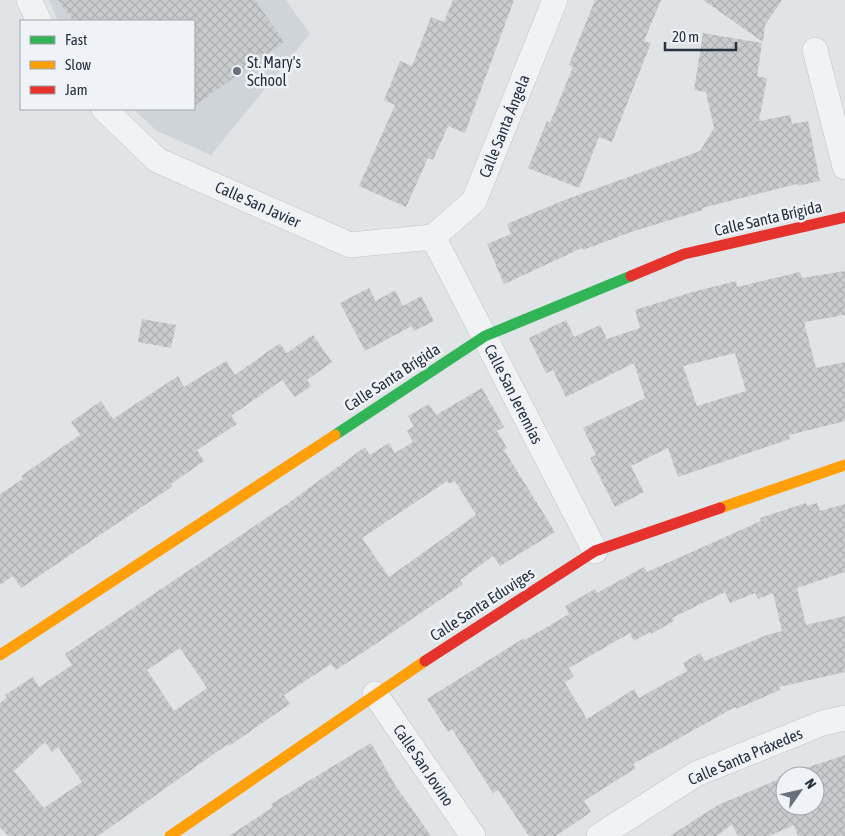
<svg xmlns="http://www.w3.org/2000/svg" width="845" height="836" font-family="'Asap Condensed',sans-serif">
	<defs>
		<pattern id="building-cross-hatch" width="8" height="8" patternUnits="userSpaceOnUse" patternTransform="scale(1.25)"><rect width="8" height="8" fill="#c9cccf"/><path d="M0 0l8 8M0 8l8-8" fill="none" stroke="#adb0b3"/></pattern>
	</defs>
	<rect width="100%" height="100%" fill="#e1e4e7"/>
	<!-- built -->
	<path fill="#cfd4da" d="M49 0H286L310 34 211 155 157 131 133 109H194V21H58Z"/>
	<!-- building -->
	<path fill="url(#building-cross-hatch)" fill-rule="evenodd" d="M58 0H255L284 42 194 106V21H73Z
		M453 0H514L465 133 448 126 433 160 428 158 406 207 359 186 395 105 384 100 400 61 412 66 431 17 444 22Z
		M595 0H661L644 41 651 43 612 142 599 137 579 188 528 168 547 121 550 123 573 67 569 65Z
		M703 0H782L765 25 763 42Z
		M703 33 762 43 757 76 767 78 759 121 790 115 792 124 808 121 820 181 798 186 797 184 702 208 703 210 631 232 583 250 582 248 504 284 487 244 511 234 507 224 562 201 700 151 714 128 706 92 694 90Z
		M845 271V315L804 322 816 368 845 362V421L789 435 790 439 678 477 668 448 631 466 644 492 615 507 590 458 596 455 583 428 645 398 634 363 566 397 553 370 546 373 529 338 566 320 574 337 600 325 607 339 640 328 635 310 689 293 736 281 737 287 800 272 802 278ZM735 353 746 391 697 406 683 366Z
		M369 288 376 301 395 290 403 306 421 296 434 321 414 331 412 326 365 351 340 303Z
		M142 319 176 325 171 348 138 342Z
		M313 335 332 362 307 380 311 386 295 397 282 380 231 416 237 424 197 450 204 461 171 484 173 486 21 588 13 576 0 585V494L23 479 21 476 80 435 71 422 101 401 113 419 178 376 184 387 226 361 235 375 280 343 287 353Z
		M482 388 504 427 497 431 507 448 504 450 555 532 500 566 493 556 460 580 463 584 377 643 336 670 331 664 284 695 290 704 229 746 228 744 98 836H8L0 827V703L7 697 5 695 33 677 39 687 72 665 65 654 287 504 365 447 370 455 389 443 395 453 413 442 407 431 414 426 408 416 429 404 436 415ZM447 481 449 484 455 481 476 515 389 577 362 538ZM180 648 207 688 174 711 147 670ZM45 742 52 752 58 747 82 782 44 808 14 771Z
		M806 503 807 506 817 503 820 511 845 504V572L797 588 806 625 845 616V672L779 687 780 690 736 709 735 707 633 764 636 768 584 801 591 812 556 836H529L498 790 493 793 452 729 448 732 427 699 524 638 525 640 569 614 565 606 595 589 597 593 644 567 647 572 761 521 760 518ZM725 592 730 603 755 593 758 599 773 593 782 631 767 635 705 661 700 653 683 663 687 671 639 698 634 689 587 719 565 683 574 676 569 668 630 633 634 641 650 632 651 634 674 621 672 618Z
		M371 743 395 785 431 836H229L273 807 271 804Z
		M845 755V836H798L794 825 769 836H738L732 824 717 836H670L718 805 779 779 778 777ZM785 776H815V806H785Z"/>
	<g fill="none" stroke-linecap="round" stroke-linejoin="round">
		<!-- street casing -->
		<g stroke="#bfc2c5" stroke-width="26">
			<path id="street" d="M29 0 39 21
				M815 50 845 167
				M104 109 157 160 350 245 433 237
				M433 237 595 551
				M433 237 474 201 555 0
				M375 694 473 836
				M599 836 696 774 823 723 845 718"/>
		</g>
		<!-- street -->
		<use href="#street" stroke="#f1f2f3" stroke-width="25"/>
		<!-- fast -->
		<path stroke="#30b455" stroke-width="11" d="M335 435 485 336 631 276"/>
		<!-- slow -->
		<path stroke="#ff9f0a" stroke-width="11" d="M720 508 845 465
			M0 655 335 435
			M170 836 425 661"/>
		<!-- jam -->
		<path stroke="#e5322d" stroke-width="11" d="M631 276 684 254 845 217
			M425 661 595 551 720 508"/>
	</g>
	<!-- markers -->
	<circle fill="#68707b" stroke="#eff2f6" stroke-width="2" cx="237" cy="71" r="5"/>
	<g text-anchor="middle" stroke-width="5" stroke-linejoin="round" paint-order="stroke">
		<!-- poi labels -->
		<g font-size="16" fill="#273241" stroke="#eff2f6" text-anchor="start">
			<text x="247" y="68">St. Mary's<tspan x="247" dy="18">School</tspan></text>
		</g>
		<!-- street labels -->
		<g font-size="16" fill="#273241" stroke="#eff2f6">
			<text transform="translate(504 126) rotate(-68)" y="6">Calle Santa Ángela</text>
			<text transform="translate(258 204) rotate(24)" y="6">Calle San Javier</text>
			<text transform="translate(768 218) rotate(-13)" y="6">Calle Santa Brígida</text>
			<text transform="translate(392 377) rotate(-33)" y="6">Calle Santa Brígida</text>
			<text transform="translate(514 394) rotate(63)" y="6">Calle San Jeremías</text>
			<text transform="translate(482 604) rotate(-33)" y="6">Calle Santa Eduviges</text>
			<text transform="translate(745 756) rotate(-23)" y="6">Calle Santa Práxedes</text>
			<text transform="translate(424 765) rotate(56)" y="6">Calle San Jovino</text>
		</g>
	</g>
	<!-- legend -->
	<rect x="20" y="20" width="175" height="90" fill="#eff2f6" stroke="#9fa5ae"/>
	<rect x="30" y="36" width="25" height="8" fill="#30b455" stroke="#9fa5ae"/>
	<text x="65" y="45" font-size="15" fill="#273241">Fast</text>
	<rect x="30" y="61" width="25" height="8" fill="#ff9f0a" stroke="#9fa5ae"/>
	<text x="65" y="70" font-size="15" fill="#273241">Slow</text>
	<rect x="30" y="86" width="25" height="8" fill="#e5322d" stroke="#9fa5ae"/>
	<text x="65" y="95" font-size="15" fill="#273241">Jam</text>
	<!-- north arrow -->
	<g transform="translate(800 791) rotate(56)"><circle r="24" fill="#eff2f6" stroke="#9fa5ae"/>
	<path d="M0-4L9 19L0 12L-9 19Z" fill="#68707b"/>
	<text y="-8" font-size="14" font-weight="bold" text-anchor="middle" fill="#273241">N</text>
	</g>
	<!-- scale -->
	<path d="M665 42v8h71v-8" fill="none" stroke="#273241" stroke-width="2.5"/>
	<text x="672" y="42" font-size="15" fill="#273241" stroke="#eff2f6" stroke-width="4" paint-order="stroke">20 m</text>
</svg>
